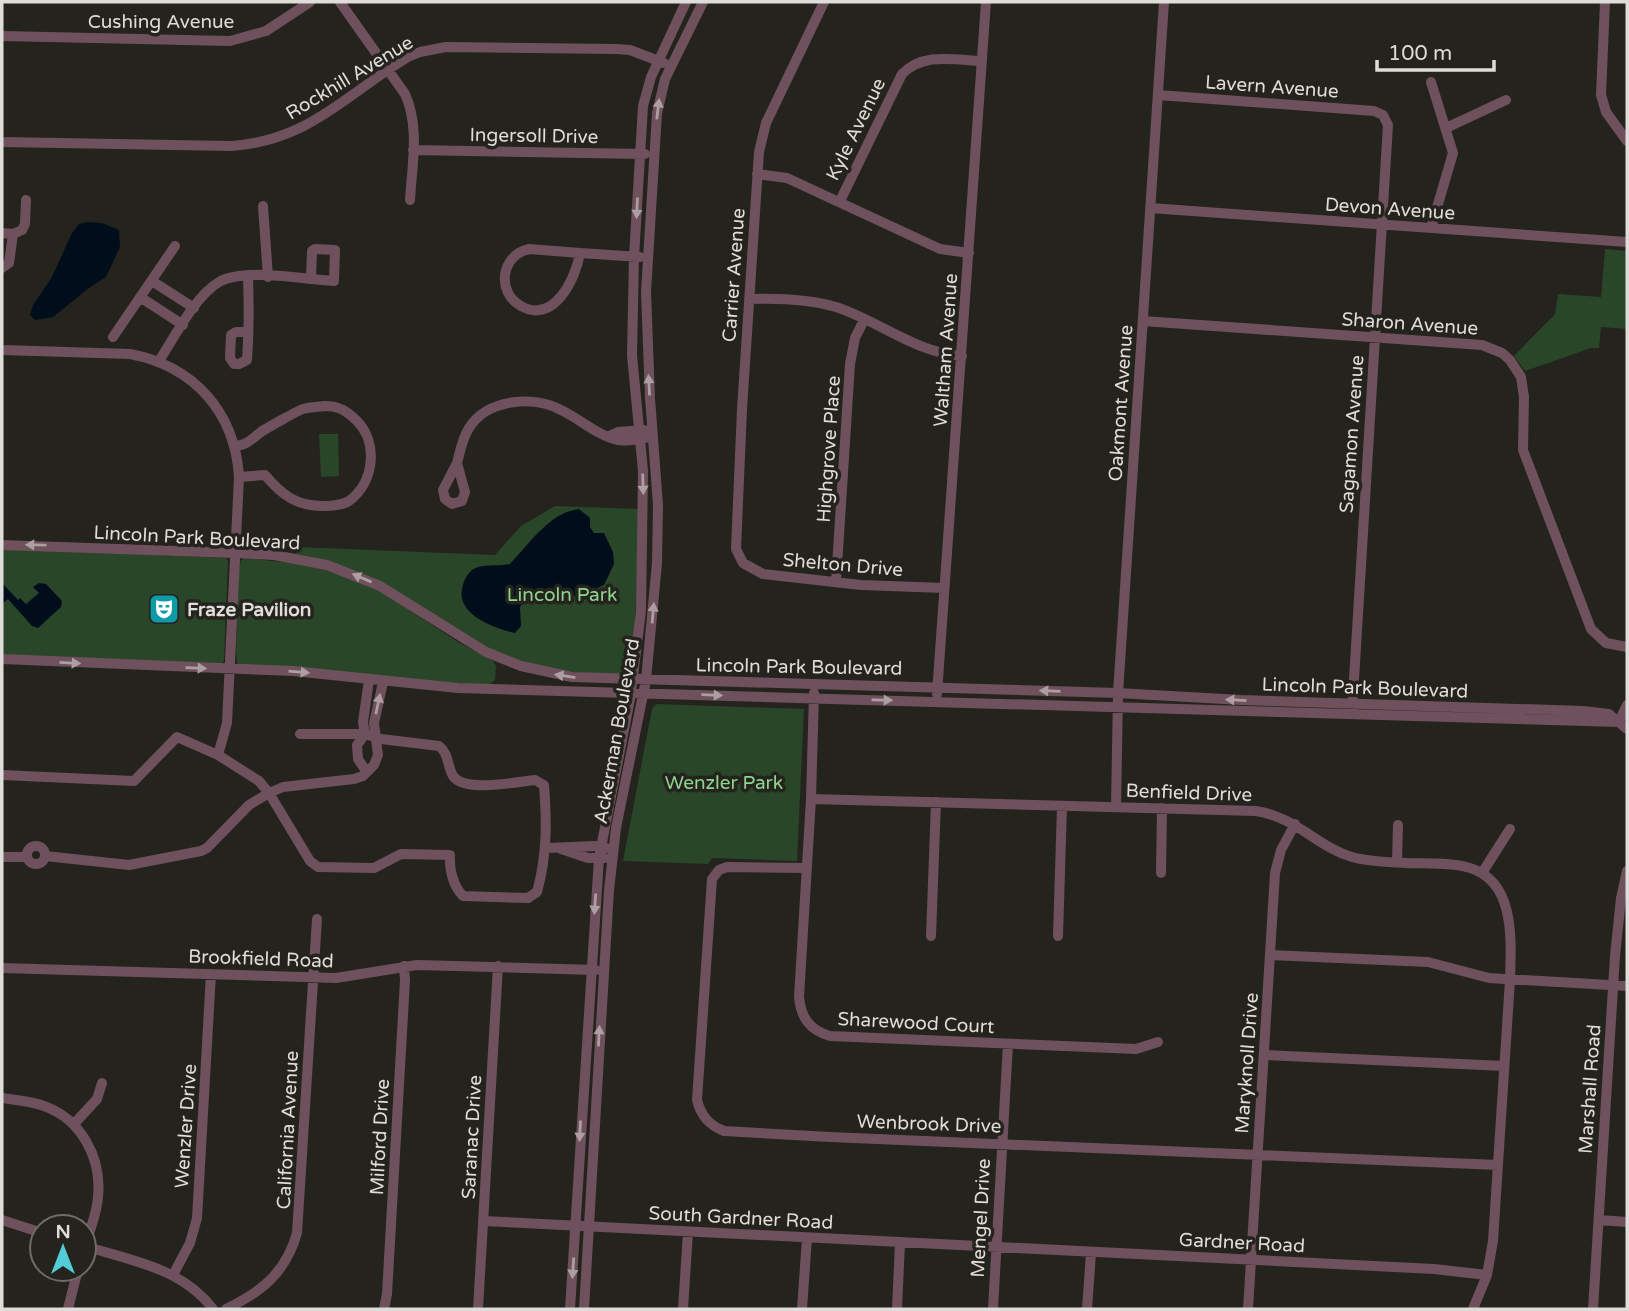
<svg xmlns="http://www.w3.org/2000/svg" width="1629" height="1311" font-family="'Varela Round',sans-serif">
	<rect width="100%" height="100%" fill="#25231d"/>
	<!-- green -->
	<path fill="#294629" d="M1605 249 1627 251V329L1601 327 1599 348H1591L1525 371 1514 356 1555 314 1558 294 1601 297Z
		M338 434 339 476 321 477 319 434Z
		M555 506 640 509 635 624 629 667 621 675C567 673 525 669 475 643 453 631 434 613 412 602 380 585 346 572 313 557L296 554V547L495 555 521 526Z
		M2 549 226 558 228 561 224 661 221 664 2 655Z
		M245 558 310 565 336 573 383 593 458 642 493 661 496 666 495 680 490 684 480 685 239 665 237 662 236 652 239 569 241 560Z
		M656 704 804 709 797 861 712 858 708 864 623 861 652 709Z"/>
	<!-- water -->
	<path fill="#000e1b" d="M87 222 102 223 119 230 120 247 106 277 89 288 53 317 35 320 30 315 33 305 52 277 72 233 79 224Z
		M579 509 590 518V527L594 533H604L613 552 614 564 604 585 580 596 526 598 520 607 521 626 515 633C494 628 457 615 462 589 463 582 467 574 472 570 482 563 498 567 510 564 529 544 550 512 579 509Z
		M2 583 18 600 20 598 26 604 39 593 33 587 39 583 46 584 62 601 61 607 38 628 32 626 8 599 2 604Z"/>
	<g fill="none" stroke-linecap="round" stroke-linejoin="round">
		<!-- minor -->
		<path stroke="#6e515c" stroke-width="10" d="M340 2 405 94C420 127 412 165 410 200
			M824 2 766 123 759 152 742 409 736 549 743 563 763 574 861 585 944 588
			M1605 2 1601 95 1606 112 1627 141
			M2 36 230 41 266 31 310 2
			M1158 95 1374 111 1383 115 1388 125 1352 712
			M1446 128 1506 100
			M2 142 231 146C309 141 346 94 408 57L420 52 446 47 616 49 630 50 664 63
			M413 150 645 154
			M757 174 787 178 940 249 969 253
			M840 201 902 74C924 52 954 60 982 61
			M263 206 268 277
			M1150 208 1627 242
			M1431 228 1453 153 1431 82
			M2 233 13 234 22 230 25 224 26 200
			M315 249 335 250 334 281 311 279 312 251Z
			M529 249 580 253C576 278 554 325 521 306 496 292 501 255 529 249Z
			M580 253 640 257
			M2 268 9 263 13 234
			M248 276C249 304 249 332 247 360L239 364H234L230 358 231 335 236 332H248
			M152 281 194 308
			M140 297 183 325
			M749 299C777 298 809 299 836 307 879 321 916 353 962 356
			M1143 321 1482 345 1502 353 1510 360 1521 377 1524 397 1523 450 1591 629 1606 643 1627 647
			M113 337 175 246
			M2 350 130 354C194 366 235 412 239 477L227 723 218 755
			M159 361C174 338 195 296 219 282 239 270 288 276 311 279
			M609 436 618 432 644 430
			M234 447C250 443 249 441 261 432 265 429 299 410 303 409 310 407 318 407 325 406 339 406 347 411 357 421 378 442 375 482 349 501 343 505 331 506 323 506 296 506 282 495 265 475L239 477
			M457 463C460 452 462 439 469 428 487 399 533 395 561 410 580 419 598 436 618 440 626 442 637 439 645 438
			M457 463 465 492 462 501 452 504 445 499 443 490Z
			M2 545 235 553 274 555 327 565 380 586 486 652 521 666 572 677 1118 693 1241 700 1583 711 1609 714 1627 729
			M836 582 850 364 855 338 864 320
			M2 659 293 671 458 688 1619 722
			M814 693 811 799 799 997C801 1017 809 1030 830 1036L1136 1049 1158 1042
			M937 694 986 2
			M1619 722 1627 705
			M366 771 358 759 357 745 365 734 363 722 369 680
			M2 775 134 781 177 737 218 755 259 781 269 793 310 861 318 867 374 868 401 854 450 855C449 869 453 886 463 896L528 898 537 892C547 856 547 823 544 785L535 780C516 782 465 793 453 776 447 766 449 753 439 746L381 739 365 734H300
			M811 799 1256 811C1296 817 1316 846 1352 857 1369 862 1388 862 1406 863 1426 864 1450 862 1470 868 1516 882 1511 941 1510 980L1493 1241 1487 1275 1473 1309
			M1116 807 1118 693 1164 2
			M27 855a9 9 0 1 1 18 0a9 9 0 1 1-18 0Z
			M547 848 595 846 606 848
			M561 849 588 858H605
			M45 856 129 865 201 851 207 848 249 805 269 793 283 787 354 779 363 776 374 765 378 755 374 723 383 682
			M2 857H26
			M1397 862 1398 825
			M807 868 727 867 719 870 712 879 697 1100C701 1116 709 1125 724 1131L830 1137 1498 1165
			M1161 873 1162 808
			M1482 873 1510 829
			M931 936 936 802
			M1058 936 1062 806
			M1270 955 1428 962 1489 978 1627 986
			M2 968 336 978 417 965 596 970
			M1264 1055 1504 1066
			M2 1098C16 1100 31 1101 44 1106 81 1119 102 1158 98 1197 97 1214 89 1232 84 1249
			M74 1124 97 1099 102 1083
			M2 1220 42 1233
			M1599 1220 1627 1222
			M484 1221 1434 1269 1487 1275
			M84 1246C130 1260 182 1268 213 1309
			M173 1275 190 1243 197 1218 211 974
			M68 1309 78 1269
			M226 1309C262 1292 286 1272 297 1233L317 919
			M384 1309 387 1294 405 980 404 966
			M478 1309 498 966
			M570 1309 599 858 630 699 641 611 643 471 632 355 634 257 643 106 651 77 686 2
			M584 1309 609 890 616 828 646 680 657 563 658 505 650 398 646 292 657 113 665 79 703 2
			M683 1309 688 1232
			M802 1309 807 1238
			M897 1309 900 1243
			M993 1309 1008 1044
			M1087 1309 1091 1253
			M1248 1309 1275 873 1281 850 1295 824
			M1593 1309 1615 956 1621 898 1627 871"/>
	</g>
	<!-- one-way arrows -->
	<defs><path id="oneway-solid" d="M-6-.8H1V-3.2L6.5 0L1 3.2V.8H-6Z" transform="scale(1.75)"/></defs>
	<g fill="#ac9ea1">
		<use href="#oneway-solid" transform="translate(658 109) rotate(-83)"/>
		<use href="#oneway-solid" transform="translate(637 208) rotate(93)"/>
		<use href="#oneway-solid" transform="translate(649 385) rotate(-93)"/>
		<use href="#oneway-solid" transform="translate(643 484) rotate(88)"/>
		<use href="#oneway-solid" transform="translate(36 545) rotate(-179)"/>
		<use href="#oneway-solid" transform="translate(362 578) rotate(-157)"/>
		<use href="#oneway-solid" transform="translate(653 613) rotate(-85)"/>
		<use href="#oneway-solid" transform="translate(70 663) rotate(3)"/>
		<use href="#oneway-solid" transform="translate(196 668) rotate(2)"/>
		<use href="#oneway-solid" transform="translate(299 672) rotate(5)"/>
		<use href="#oneway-solid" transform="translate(565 676) rotate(-171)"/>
		<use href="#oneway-solid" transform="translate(1050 691) rotate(-178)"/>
		<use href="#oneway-solid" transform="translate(712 695) rotate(2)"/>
		<use href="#oneway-solid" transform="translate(882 700) rotate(1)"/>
		<use href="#oneway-solid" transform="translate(1236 700) rotate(-177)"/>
		<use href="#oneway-solid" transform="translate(378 704) rotate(-78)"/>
		<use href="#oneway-solid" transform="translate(595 904) rotate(94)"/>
		<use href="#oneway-solid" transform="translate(599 1036) rotate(-87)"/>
		<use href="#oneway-solid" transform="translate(580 1131) rotate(93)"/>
		<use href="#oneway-solid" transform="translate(573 1268) rotate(94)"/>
	</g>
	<!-- icons -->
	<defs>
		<g id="theatre-square" transform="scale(1.575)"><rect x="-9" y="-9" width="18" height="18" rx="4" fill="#0f9aa8" stroke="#25231d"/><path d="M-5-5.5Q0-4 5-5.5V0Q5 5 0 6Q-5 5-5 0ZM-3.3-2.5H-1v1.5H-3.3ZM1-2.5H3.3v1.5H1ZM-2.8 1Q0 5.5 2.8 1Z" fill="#fff"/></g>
	</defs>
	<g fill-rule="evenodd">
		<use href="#theatre-square" x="164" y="609"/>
	</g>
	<g text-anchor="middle" stroke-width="7" stroke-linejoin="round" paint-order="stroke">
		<!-- street labels -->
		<g font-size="19" fill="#deddd9" stroke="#25231d">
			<text x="161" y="28">Cushing Avenue</text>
			<text transform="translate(349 77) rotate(-31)" y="7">Rockhill Avenue</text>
			<text transform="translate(1272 86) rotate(4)" y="7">Lavern Avenue</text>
			<text transform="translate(855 129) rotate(-64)" y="7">Kyle Avenue</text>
			<text transform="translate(534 135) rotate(1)" y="7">Ingersoll Drive</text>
			<text transform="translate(1390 208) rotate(4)" y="7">Devon Avenue</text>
			<text transform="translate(733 275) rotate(-86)" y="7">Carrier Avenue</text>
			<text transform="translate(1410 323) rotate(4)" y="7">Sharon Avenue</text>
			<text transform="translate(945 350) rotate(-86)" y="7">Waltham Avenue</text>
			<text transform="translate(1120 403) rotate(-86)" y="7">Oakmont Avenue</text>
			<text transform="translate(1351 434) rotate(-86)" y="7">Sagamon Avenue</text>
			<text transform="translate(828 449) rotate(-86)" y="7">Highgrove Place</text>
			<text transform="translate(197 537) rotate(3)" y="7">Lincoln Park Boulevard</text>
			<text transform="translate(843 564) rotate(5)" y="7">Shelton Drive</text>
			<text transform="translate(799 666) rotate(1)" y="7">Lincoln Park Boulevard</text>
			<text transform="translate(1365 687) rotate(2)" y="7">Lincoln Park Boulevard</text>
			<text transform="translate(616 731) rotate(-80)" y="7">Ackerman Boulevard</text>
			<text transform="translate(1189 792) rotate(2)" y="7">Benfield Drive</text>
			<text transform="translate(261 958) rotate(2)" y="7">Brookfield Road</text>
			<text transform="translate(916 1022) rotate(3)" y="7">Sharewood Court</text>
			<text transform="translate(1246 1063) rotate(-86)" y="7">Maryknoll Drive</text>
			<text transform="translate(1589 1089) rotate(-86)" y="7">Marshall Road</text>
			<text transform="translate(929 1123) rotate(2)" y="7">Wenbrook Drive</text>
			<text transform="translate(185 1126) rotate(-86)" y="7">Wenzler Drive</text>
			<text transform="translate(287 1130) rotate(-87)" y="7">California Avenue</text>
			<text transform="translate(379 1137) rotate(-87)" y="7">Milford Drive</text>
			<text transform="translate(471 1137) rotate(-87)" y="7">Saranac Drive</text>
			<text transform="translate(741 1217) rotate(3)" y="7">South Gardner Road</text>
			<text transform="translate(980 1218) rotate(-87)" y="7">Mengel Drive</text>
			<text transform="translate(1242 1242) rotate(3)" y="7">Gardner Road</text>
		</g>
		<!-- park labels -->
		<g font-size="19" fill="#8dd58d" stroke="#25231d">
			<text x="562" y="601">Lincoln Park</text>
			<text x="724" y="789">Wenzler Park</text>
		</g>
		<!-- poi labels -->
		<g font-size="19" font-weight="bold" fill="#deddd9" stroke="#25231d" text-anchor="start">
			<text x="187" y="616">Fraze Pavilion</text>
		</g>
	</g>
	<!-- border -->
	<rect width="1629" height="1311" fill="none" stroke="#deddd9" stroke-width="7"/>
	<!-- north arrow -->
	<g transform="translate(63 1248)"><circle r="33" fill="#25231d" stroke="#6f6d68" stroke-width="2"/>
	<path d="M0-5L12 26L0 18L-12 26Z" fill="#52ccd6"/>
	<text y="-10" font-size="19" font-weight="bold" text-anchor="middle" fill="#deddd9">N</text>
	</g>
	<!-- scale -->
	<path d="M1377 60v10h117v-10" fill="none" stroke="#deddd9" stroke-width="3.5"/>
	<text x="1388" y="60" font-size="21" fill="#deddd9" stroke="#25231d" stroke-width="5" paint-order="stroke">100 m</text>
</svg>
